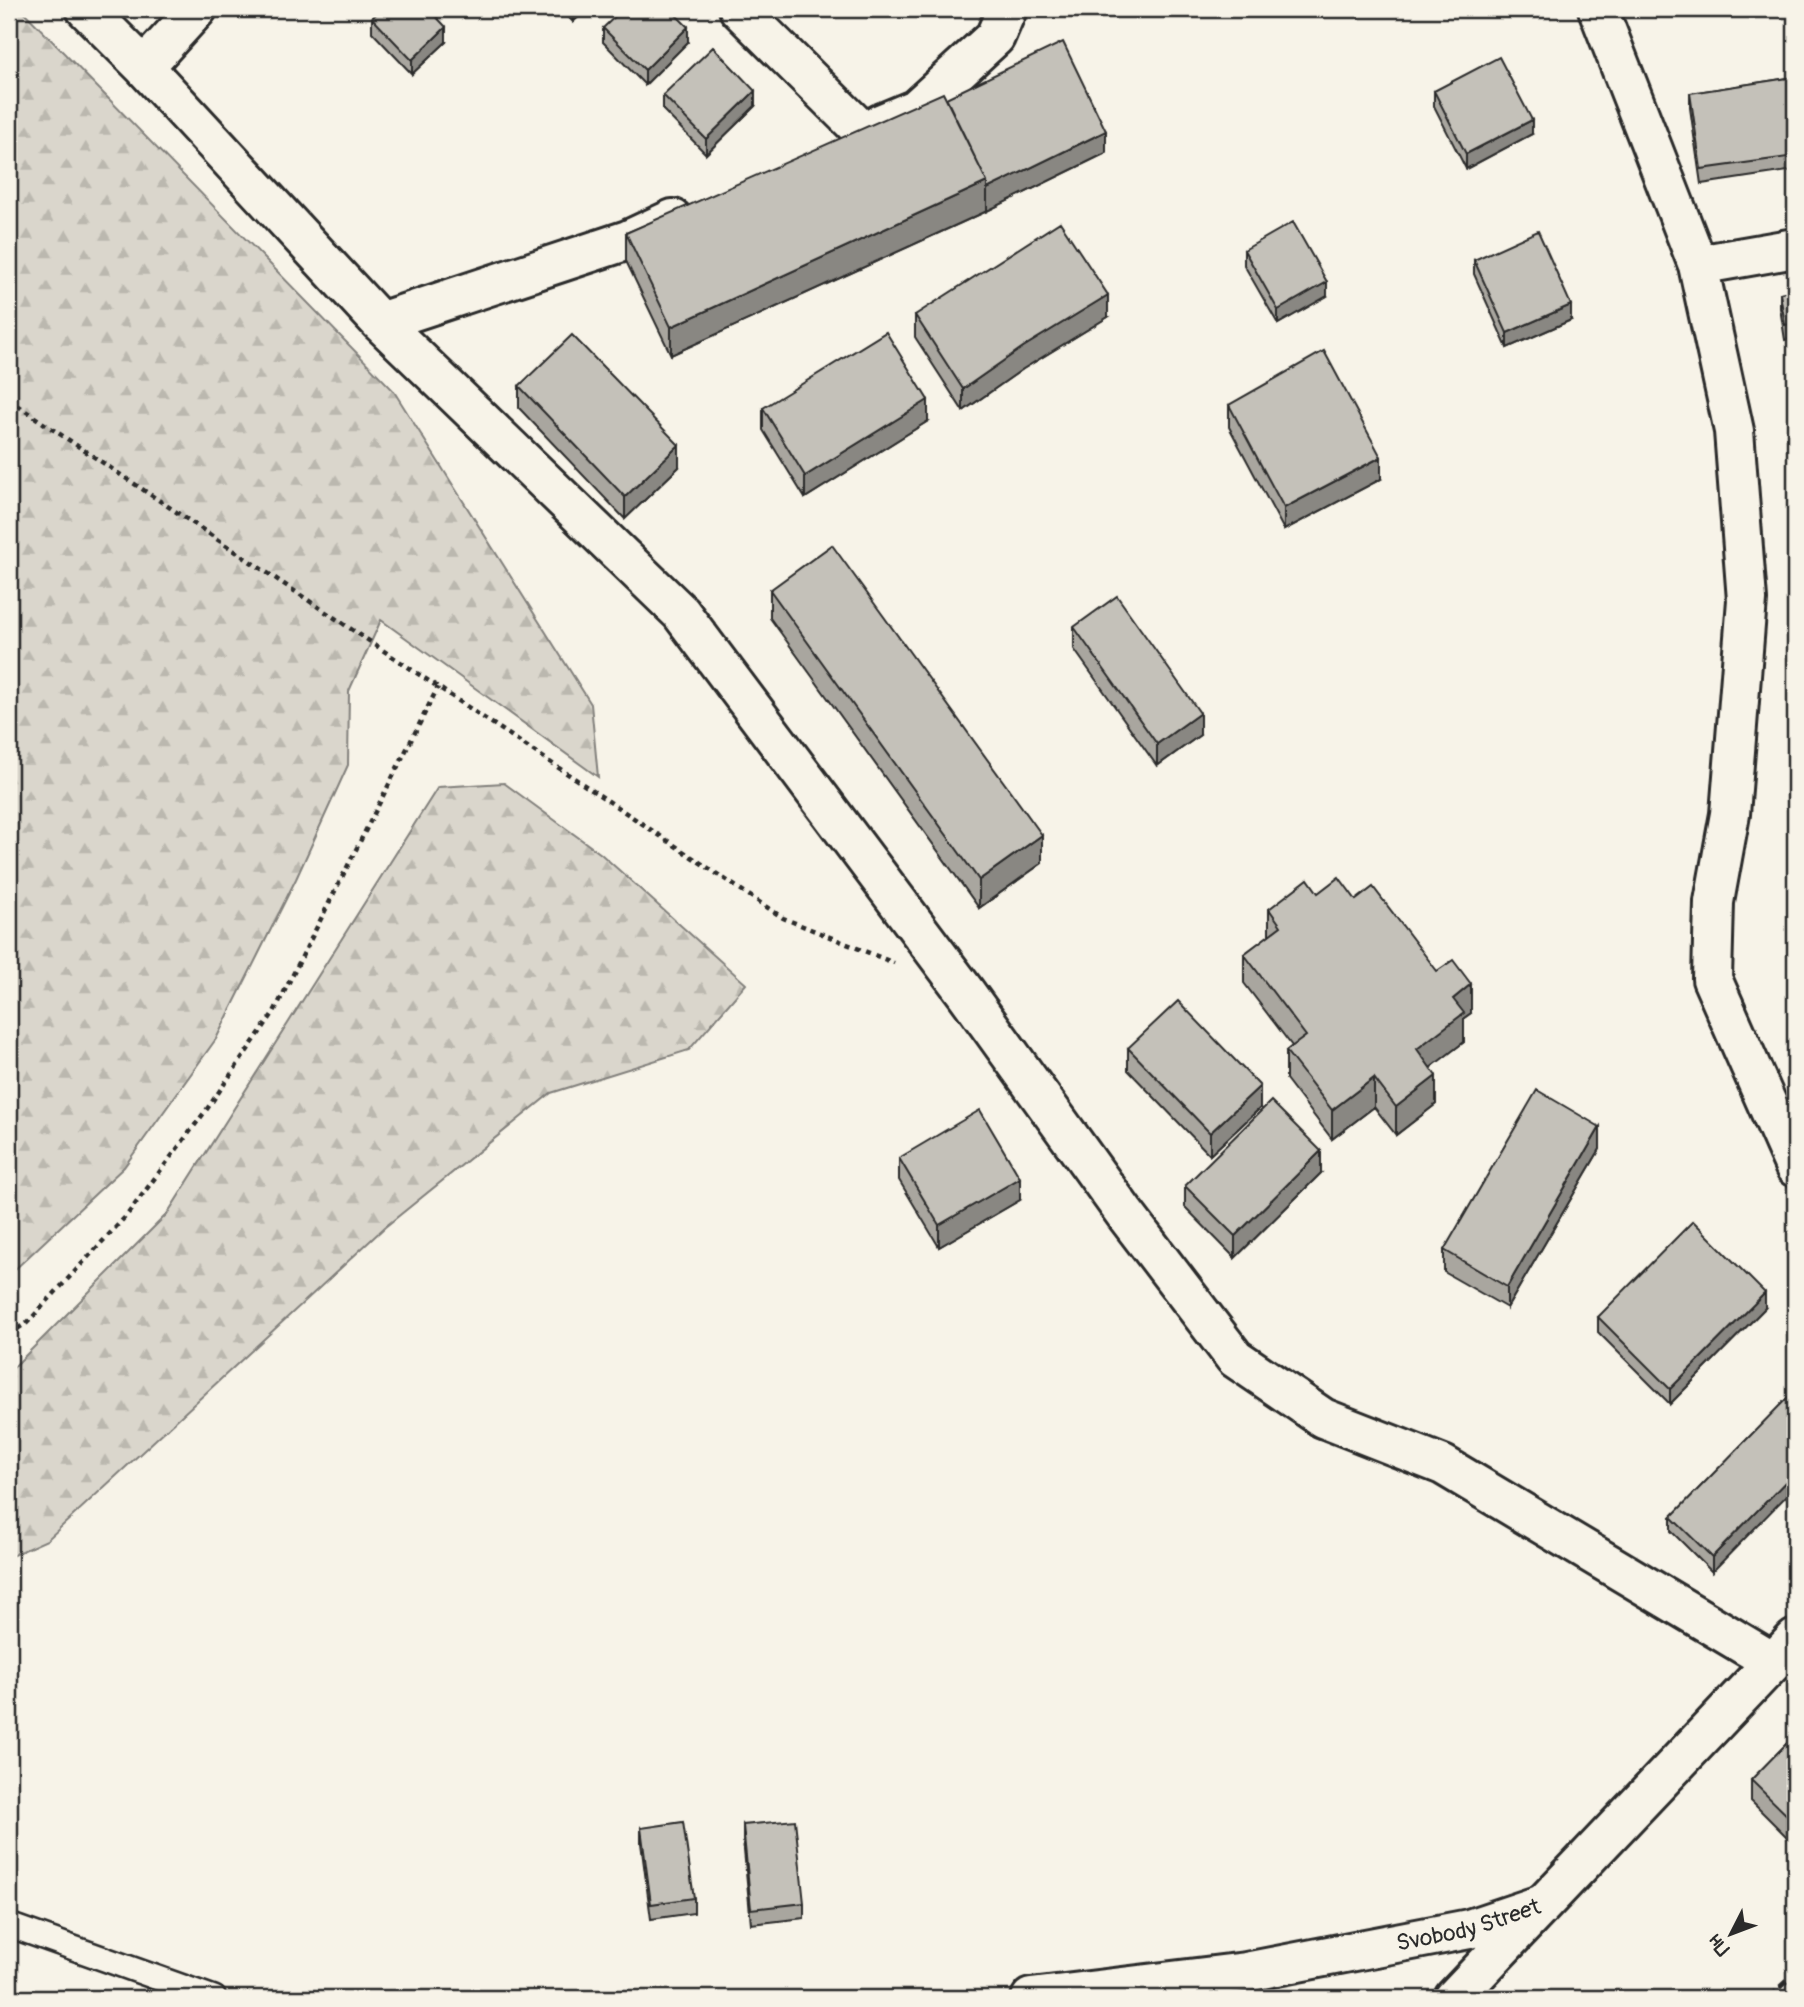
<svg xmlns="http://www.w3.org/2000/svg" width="1804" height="2007" font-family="Pangolin,sans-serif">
	<defs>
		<pattern id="forest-firs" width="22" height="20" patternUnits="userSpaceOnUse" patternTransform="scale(1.75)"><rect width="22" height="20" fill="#dad6cc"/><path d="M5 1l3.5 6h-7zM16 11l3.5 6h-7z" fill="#bbb8af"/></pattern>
	</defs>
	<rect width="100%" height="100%" fill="#f7f3e8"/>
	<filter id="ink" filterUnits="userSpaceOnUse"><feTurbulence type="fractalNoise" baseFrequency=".0143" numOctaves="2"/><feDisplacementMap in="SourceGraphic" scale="14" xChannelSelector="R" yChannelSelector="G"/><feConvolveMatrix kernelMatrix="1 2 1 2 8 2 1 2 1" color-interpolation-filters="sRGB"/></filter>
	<g filter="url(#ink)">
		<!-- forest -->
		<path fill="url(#forest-firs)" stroke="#82807c" stroke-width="2" d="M9 9H21L393 390 591 704 598 777 381 620 349 691 348 765 296 879 216 1039 124 1167 9 1275Z
			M504 783 601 854 746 984 689 1050 551 1093 385 1227 47 1540 9 1557V1372L167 1214 438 787Z"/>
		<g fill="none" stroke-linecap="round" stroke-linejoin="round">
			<!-- lane casing -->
			<g stroke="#2b2b2b" stroke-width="28">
				<path id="lane" d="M9 1925 214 1998"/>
			</g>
			<!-- street casing -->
			<g stroke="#2b2b2b" stroke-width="44">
				<path id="street" d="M86 9 144 67 380 322 681 613 966 993 1125 1214 1235 1358 1323 1418 1443 1465 1773 1662
					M739 9 862 131
					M1598 9 1698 265 1734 431 1747 600 1730 814 1714 902 1712 979 1795 1167
					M144 67 197 9
					M880 124 916 109 995 37 1007 9
					M1698 265 1795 248
					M380 322 628 240 673 219"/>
			</g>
			<!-- secondary casing -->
			<g stroke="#2b2b2b" stroke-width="44">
				<g id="secondary">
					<path id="s1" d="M1031 1998 1246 1972 1469 1929 1540 1905"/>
					<path d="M1454 1998 1795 1639"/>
				</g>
			</g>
			<!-- path -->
			<path stroke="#2b2b2b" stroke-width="4.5" stroke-dasharray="5 5" stroke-linecap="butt" d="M9 400 783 918 894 963
				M9 1334 27 1323 127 1215 207 1109 274 1012 438 687"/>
			<!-- lane -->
			<use href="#lane" stroke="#f7f3e8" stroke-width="23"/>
			<!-- street -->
			<use href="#street" stroke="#f7f3e8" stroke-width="38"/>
			<!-- secondary -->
			<use href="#secondary" stroke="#f7f3e8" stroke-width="38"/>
			<!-- rail -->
			<path stroke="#2b2b2b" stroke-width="5" stroke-dasharray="10 5" stroke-linecap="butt" d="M1769 1998 1795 1974"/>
		</g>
		<!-- wall -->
		<path fill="#a9a69f" stroke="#2b2b2b" stroke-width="2" d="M561 9H587L573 22Z
			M372 18 446 42 412 74 372 32Z
			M603 28 688 42 645 85 603 42Z
			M1795 77V170L1701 184 1690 108V93Z
			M1434 91 1532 134 1466 169 1434 106Z
			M663 95 755 106 706 154 663 110Z
			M946 98 1106 153 987 211 671 355 626 261V233Z
			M1244 250 1327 296 1278 324 1244 265Z
			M1474 260 1571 320 1507 348 1474 274Z
			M1795 290V338L1785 340 1780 308V293Z
			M915 315 1108 317 1023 369 963 411 915 337Z
			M519 386 679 467 625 519 519 408Z
			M1229 405 1381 479 1284 530 1229 427Z
			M763 408 928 421 805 498 763 430Z
			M770 590 1042 863 979 908 770 618Z
			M1074 627 1200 735 1157 766 1074 649Z
			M1318 893 1356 900 1437 971 1471 1013 1464 1018V1042L1430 1067 1436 1104 1396 1135 1374 1107 1332 1139 1286 1079V1051L1292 1046 1244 983V954L1269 936V909Z
			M1128 1048 1260 1108 1210 1155 1128 1070Z
			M1600 1149 1507 1308 1444 1272V1250Z
			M899 1158 1020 1200 939 1247 899 1180Z
			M1321 1173 1235 1258 1185 1207V1186Z
			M1765 1308 1670 1404 1598 1332V1317Z
			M1795 1390 1712 1572 1671 1531V1517Z
			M1795 1735V1845L1751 1801V1780Z
			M743 1825 804 1903V1918L751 1924 743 1840Z
			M641 1828 694 1898V1913L651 1919 641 1843Z"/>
		<!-- shaded-wall -->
		<path fill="#898782" stroke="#2b2b2b" stroke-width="2" d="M573 9H587L573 22Z
			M446 27V42L412 74V60Z
			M688 27V42L645 85V70Z
			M755 91V106L706 154V139Z
			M1532 120V134L1466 169V154Z
			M1106 131V153L987 211V189Z
			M987 182V211L671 355V327Z
			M1327 282V296L1278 324V310Z
			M1108 295V317L1023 369 963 411V389L1023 347Z
			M1571 305V320L1507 348V333Z
			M928 400V421L805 498V476Z
			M679 445V467L625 519V497Z
			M1381 457V479L1284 530V508Z
			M1200 713V735L1157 766V744Z
			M1042 835V863L979 908V880Z
			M1471 984V1013L1464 1018V1042L1417 1078V1049L1453 999Z
			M1436 1076V1104L1396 1135V1107Z
			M1374 1078V1107L1332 1139V1110Z
			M1260 1086V1108L1210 1155V1133Z
			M1600 1127V1149L1507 1308V1287Z
			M1321 1151V1173L1235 1258V1236Z
			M1020 1178V1200L939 1247V1225Z
			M1765 1293V1308L1670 1404V1389Z
			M1795 1472V1487L1712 1572V1557Z"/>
		<!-- building -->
		<path fill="#c4c1b9" stroke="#2b2b2b" stroke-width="2" d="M381 9H429L446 27 412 60 372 18Z
			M623 9H670L688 27 645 70 603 28Z
			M1063 42 1106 131 987 189V182L946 98Z
			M713 47 755 91 706 139 663 95Z
			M1499 57 1532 120 1466 154 1434 91Z
			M1795 77V156L1701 169 1690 93Z
			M943 93 987 182 671 327 626 233Z
			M1060 222 1108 295 1023 347 963 389 915 315Z
			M1293 222 1327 282 1278 310 1244 250Z
			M1538 231 1571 305 1507 333 1474 260Z
			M1795 290V323L1785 325 1780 293Z
			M886 332 928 400 805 476 763 408Z
			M572 335 679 445 625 497 519 386Z
			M1324 351 1381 457 1284 508 1229 405Z
			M832 545 1042 835 979 880 770 590Z
			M1117 596 1200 713 1157 744 1074 627Z
			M1339 877 1356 900 1373 887 1437 971 1453 960 1471 984 1453 999 1464 1013 1417 1049 1436 1076 1396 1107 1374 1078 1332 1110 1286 1051 1306 1036 1244 954 1281 926 1269 909 1308 879 1318 893Z
			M1178 1001 1260 1086 1210 1133 1128 1048Z
			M1537 1090 1600 1127 1507 1287 1444 1250Z
			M1271 1101 1321 1151 1235 1236 1185 1186Z
			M980 1110 1020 1178 939 1225 899 1158Z
			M1693 1221 1765 1293 1670 1389 1598 1317Z
			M1795 1390V1472L1712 1557 1671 1517Z
			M1795 1735V1823L1751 1780Z
			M795 1820 804 1903 751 1909 743 1825Z
			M683 1822 694 1898 651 1904 641 1828Z"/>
	</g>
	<g text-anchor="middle" stroke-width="5" stroke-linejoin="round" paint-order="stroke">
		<!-- street labels -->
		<g font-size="23" fill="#2b2b2b" stroke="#f7f3e8">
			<text dy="8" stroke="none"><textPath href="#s1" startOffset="444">Svobody Street</textPath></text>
		</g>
	</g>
	<!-- margin -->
	<rect width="1804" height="2007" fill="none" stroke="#f7f3e8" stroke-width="35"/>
	<rect x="18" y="18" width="1769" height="1972" fill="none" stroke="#2b2b2b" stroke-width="2.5" filter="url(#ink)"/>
	<!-- north arrow -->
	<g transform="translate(1731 1934) rotate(228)" stroke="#f7f3e8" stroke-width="5" paint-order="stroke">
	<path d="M0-5L12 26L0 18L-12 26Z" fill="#2b2b2b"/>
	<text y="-10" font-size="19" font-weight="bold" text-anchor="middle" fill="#2b2b2b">Пн</text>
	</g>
</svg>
